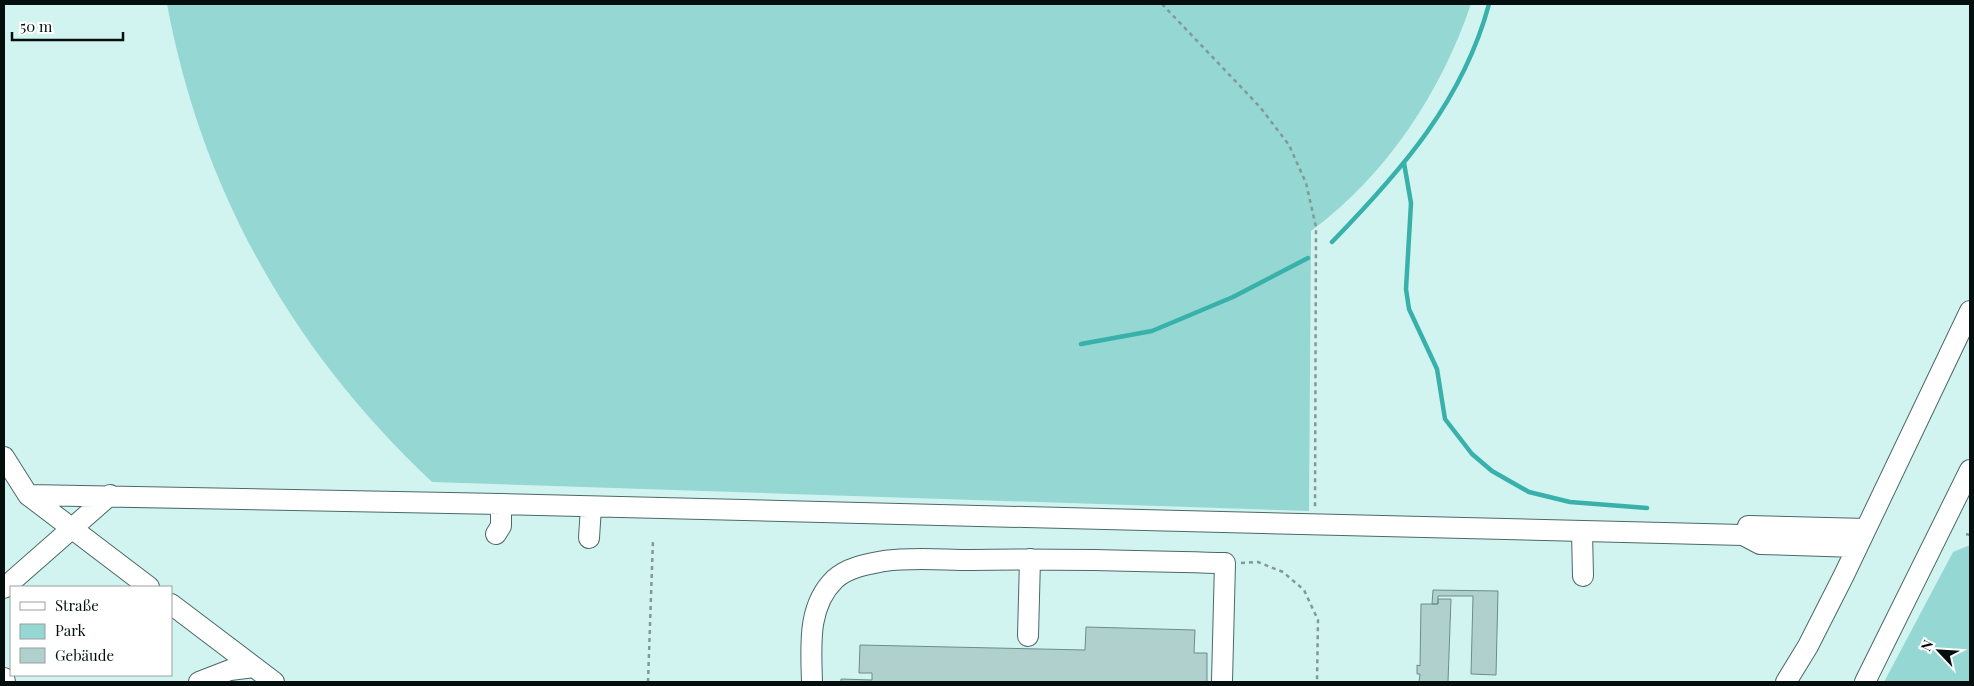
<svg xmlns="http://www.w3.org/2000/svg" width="1974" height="686" font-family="'Playfair Display',serif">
	<rect width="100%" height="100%" fill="#d2f4f1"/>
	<!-- green -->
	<path fill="#95d7d2" d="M167 4H1471C1441 92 1387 175 1311 231L1309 511 432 482C293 351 202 192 167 4Z
		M1970 545V682H1884L1953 552Z"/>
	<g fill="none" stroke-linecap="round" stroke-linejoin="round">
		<!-- stream -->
		<path stroke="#39b1ab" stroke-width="4.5" d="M1404 163 1411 203 1406 289 1409 309 1437 369 1445 419 1472 454 1492 471 1529 492 1570 502 1647 508
			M1332 242C1401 171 1463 101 1489 4
			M1081 344 1152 331 1233 297 1308 258"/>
	</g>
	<!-- building -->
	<path fill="#afd0cd" stroke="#6d8c8a" d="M1433 590 1498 591 1496 675 1471 674 1473 596H1438V604H1432Z
		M1438 599H1451L1448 682H1419L1420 674H1417V665L1420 666 1421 604H1438Z
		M1086 627 1195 630 1194 653H1207V682H841V679L872 680V673H859L860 645 1085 650Z"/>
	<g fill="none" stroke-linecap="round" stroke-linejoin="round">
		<!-- minor casing -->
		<g stroke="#4b6967" stroke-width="22">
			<path id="minor" d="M4 457 28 495 149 587
				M28 495 501 504 1743 535 1760 544 1857 547
				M1748 526 1866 529
				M1582 532 1583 576
				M496 534 501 526V504
				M589 538 591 507
				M4 588 110 495
				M171 604 274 682
				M1028 636 1030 559
				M4 678 5 682
				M199 682 230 670 254 667
				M812 682C811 646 807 606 835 579 848 567 868 564 884 561 913 557 943 560 971 560 1056 558 1140 561 1225 563L1222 681
				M1786 682 1808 646 1844 575 1970 311
				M1865 682 1970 470"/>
		</g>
		<!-- path -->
		<path stroke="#819a98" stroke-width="2.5" stroke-dasharray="4 4" stroke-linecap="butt" d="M1162 4 1260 107 1289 145 1306 183 1316 227 1315 508
			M1966 534 1970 535
			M1241 563 1258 562 1283 572 1304 590 1318 620 1317 682
			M648 682 653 539"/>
		<!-- minor -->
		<use href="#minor" stroke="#fff" stroke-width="20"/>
	</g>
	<!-- border -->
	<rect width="1974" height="686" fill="none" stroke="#030e0d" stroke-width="10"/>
	<!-- legend -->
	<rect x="10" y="586" width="162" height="90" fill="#ffffff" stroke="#9a9f9e"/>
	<rect x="20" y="602" width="25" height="8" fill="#ffffff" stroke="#9a9f9e"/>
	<text x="55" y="611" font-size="15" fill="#030e0d">Straße</text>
	<rect x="20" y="624" width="25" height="15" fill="#95d7d2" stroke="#9a9f9e"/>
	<text x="55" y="636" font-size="15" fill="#030e0d">Park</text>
	<rect x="20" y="648" width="25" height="15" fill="#afd0cd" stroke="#9a9f9e"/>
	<text x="55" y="661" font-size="15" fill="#030e0d">Gebäude</text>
	<!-- north arrow -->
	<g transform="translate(1939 651) rotate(295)" stroke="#ffffff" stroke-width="4" paint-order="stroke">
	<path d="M0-4L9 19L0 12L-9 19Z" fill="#030e0d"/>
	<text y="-8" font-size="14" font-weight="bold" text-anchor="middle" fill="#030e0d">N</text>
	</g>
	<!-- scale -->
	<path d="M12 32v8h111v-8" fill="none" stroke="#030e0d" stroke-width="2.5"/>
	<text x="20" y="32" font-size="15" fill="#030e0d" stroke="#ffffff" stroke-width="4" paint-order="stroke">50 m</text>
</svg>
